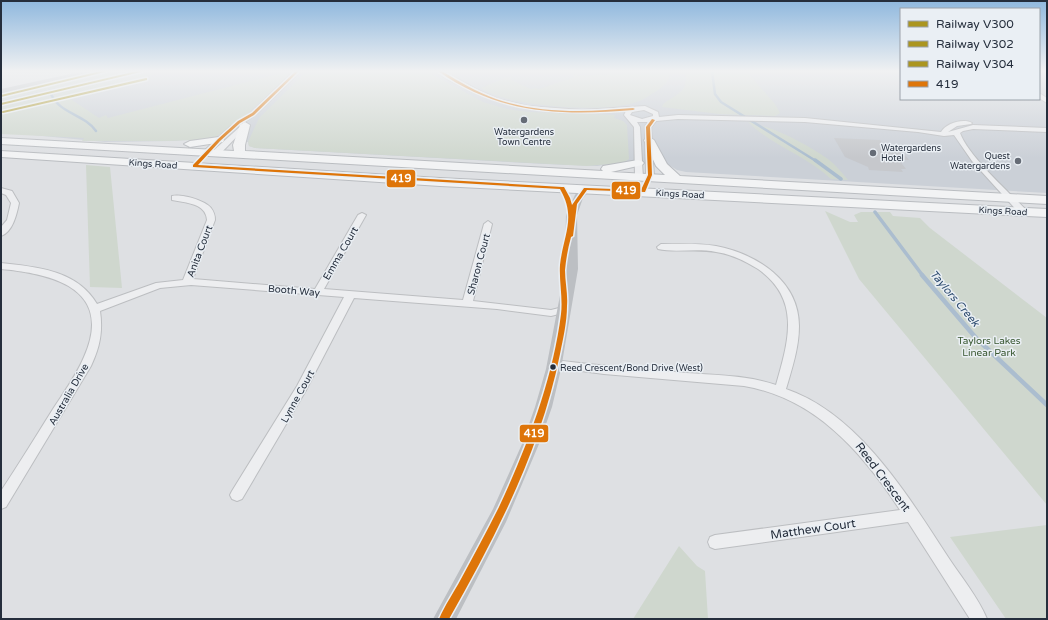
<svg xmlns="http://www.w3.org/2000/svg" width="1048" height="620" font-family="'Varela Round',sans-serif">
	<rect width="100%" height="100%" fill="#dee0e3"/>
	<!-- built -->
	<path fill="#cbd0d7" d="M130 71H901V99H1039V71H1047V193L686 172 677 170 669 165 625 162 597 166 546 164 255 148 249 146 248 142 204 141 203 139 171 141 105 142 1 132V100Z"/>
	<!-- green -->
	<path fill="#cfd7ce" d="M105 71H130L1 100V94Z
		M152 71H169L79 92 80 94 69 98 99 118 106 115 108 118 282 73 284 71H293L246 115 213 139 171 141H82L84 138 1 134V107Z
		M307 71H426L483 102 507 109 530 112 615 115 614 118 623 121 627 125 629 159 623 163 587 166 255 148 249 146 248 142 259 118Z
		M643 71H670C670 82 663 87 655 92 647 97 640 102 630 104 599 112 507 107 481 88L508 77H513L509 79 531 89 535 88 539 89 575 77 572 75 576 74 578 76 610 74 609 72H615L616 74Z
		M685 71H746L775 104 780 113 775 116 719 114 662 107 663 104C677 93 689 93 685 71Z
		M748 122C754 122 756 125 762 126 782 131 811 147 828 159 836 165 842 173 848 180L831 179C807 156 772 146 748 122Z
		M86 165 110 167 122 288 90 287Z
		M825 211 850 222H858L854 215 861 212H890L893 216 920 218 930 228 1047 318V505L859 279Z
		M1047 525V619H1006L950 537Z
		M679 546 697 566 705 571 708 619H633Z"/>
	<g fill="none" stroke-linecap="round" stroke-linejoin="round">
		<!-- stream-far2 -->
		<path stroke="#abbdcf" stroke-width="2.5" d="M712 71 715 94 721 102 816 161
			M51 94C60 114 84 114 96 131"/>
		<!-- stream-far1 -->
		<path stroke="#abbdcf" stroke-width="3.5" d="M815 160 841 179
			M875 212 923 276"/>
		<!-- stream -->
		<path stroke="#abbdcf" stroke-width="4.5" d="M922 275 976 338 1047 405"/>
	</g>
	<!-- building -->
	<path fill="#c6c8cc" d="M834 138 880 140 887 149 901 150 909 160H899L906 169H901L903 172 869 170 868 167 845 157Z"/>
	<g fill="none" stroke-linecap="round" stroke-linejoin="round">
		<!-- street casing -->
		<g stroke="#bcbec1" stroke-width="2">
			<path id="street" d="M294 71H301L255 115 234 129 208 153H204V151L230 127 251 113Z
				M435 71H443L476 89 498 99 528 106 582 110 645 106 658 112 659 117 678 115 805 118 941 132C946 123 964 118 972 123L971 124 957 126 948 132 973 125 1047 128V132L973 129 963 131 960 133C969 157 1008 191 1026 210L1027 212 1023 214H1020L972 161 954 135 944 136 918 132 805 122 678 119 656 121 651 127 654 178 650 180 646 178 645 127 648 122H637L640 127 643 178 639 180 635 178 634 127 624 115 626 111C568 116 511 113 459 85 451 81 442 77 435 71ZM644 110 653 114V116L642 119 630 115 632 112Z
				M1039 93 1047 98V103L1039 98Z
				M242 125 247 126 219 155H213V151Z
				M1 188 12 191 19 203C17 213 13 232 1 236V227L7 220 11 203 6 195 1 193Z
				M172 196C182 194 204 200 211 208 214 212 215 215 215 220L193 279 315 289 358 215 362 213 366 215 324 289 463 300 484 224 488 221 492 224 473 301 551 310 563 307 568 310 567 312 551 316 497 309 354 298 305 392 242 499 237 501 232 499 230 495 232 491 297 386 344 297 191 285 160 288 100 311C103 331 100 347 91 366L6 507 1 509V491C19 464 36 436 53 409 64 392 76 376 84 357 114 289 54 274 1 269V263C37 267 77 270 97 304L156 283 183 280 207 220C206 203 186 203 172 200Z
				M661 244C679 244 698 243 716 246 757 254 799 281 799 326 799 348 792 368 786 389 859 414 908 496 948 557 961 577 978 597 987 619H970L908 522 715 549 710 547 708 542 710 537 715 535 900 510C862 452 815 398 744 386L604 374 551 367 549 364 551 361 555 360C598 366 642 369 686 373 716 375 746 375 776 385 788 342 802 300 758 269 745 261 731 254 716 252 697 248 675 253 658 249L657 247Z"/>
		</g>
		<!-- primary casing -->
		<g stroke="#babdc1" stroke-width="2">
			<path id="primary" d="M245 122 250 125 245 145V151L603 171 601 169 603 166 638 160 642 161 644 163 642 165 611 172 665 175 656 166 644 140 649 137 654 140 667 164 680 176 1047 196V204L1 144V138L234 151 233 145 240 125Z
				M219 137 223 138 224 140 223 142 190 147 184 144 190 141Z
				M1 151 440 178 1047 209V217L440 186 1 157Z"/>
		</g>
		<!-- street -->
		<use href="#street" fill="#edeef0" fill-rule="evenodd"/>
		<!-- secondary -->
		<path fill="#bcbfc3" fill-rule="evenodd" d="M84 71H100L1 95V89Z
			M586 186 591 189 583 198 577 215 578 269 561 369 552 407 539 444 506 522 456 619H433L493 509 522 444 535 407 546 369 565 269 566 215 575 195 582 187Z"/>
		<!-- primary -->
		<use href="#primary" fill="#f2f3f4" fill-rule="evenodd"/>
		<!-- bus-1 casing -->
		<g stroke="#eaeff4" stroke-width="3">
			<path id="bus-1" d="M296 71H299L254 115 240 123 220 141 198 165 562 187H564L570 198 572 205 584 188H586L641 190 648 175 646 127 652 119 655 120 650 127 652 175 645 192 587 190 577 204 573 236 571 237C568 248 566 259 565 270 565 282 568 294 567 306 567 322 563 339 560 354 541 449 496 536 449 619H439C445 605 454 592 461 579 474 555 487 531 499 507 527 447 553 379 561 314 563 298 559 282 560 265 563 236 577 218 560 189L193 167V165L218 139 238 121 252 113Z
				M438 71H442C459 82 477 92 496 99 540 114 588 112 633 108L635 109 633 110C561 116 499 114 438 71Z"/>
		</g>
		<!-- bus-1 -->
		<use href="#bus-1" fill="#de7509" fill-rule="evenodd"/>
		<!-- rail-1 casing -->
		<g stroke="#eaeff4" stroke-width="3">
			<path id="rail-1" d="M137 71H145L1 105V103Z"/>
		</g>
		<!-- rail-2 casing -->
		<g stroke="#eaeff4" stroke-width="3">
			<path id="rail-2" d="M146 78H147V80L3 113 1 112 3 111Z"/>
		</g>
		<!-- rail-3 casing -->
		<g stroke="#eaeff4" stroke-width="3">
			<path id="rail-3" d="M101 71H109L1 97V95Z"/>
		</g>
		<!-- rail-1 -->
		<use href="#rail-1" fill="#ab951f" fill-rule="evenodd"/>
		<!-- rail-2 -->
		<use href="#rail-2" fill="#ab951f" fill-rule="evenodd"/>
		<!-- rail-3 -->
		<use href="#rail-3" fill="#ab951f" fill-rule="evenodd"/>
	</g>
	<!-- sky -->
	<linearGradient id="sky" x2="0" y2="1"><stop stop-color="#8fb8de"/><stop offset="0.45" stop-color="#f0f1f2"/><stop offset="1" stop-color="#f0f1f2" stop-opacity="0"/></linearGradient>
	<rect width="1048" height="158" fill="url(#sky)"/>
	<!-- markers -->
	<g fill="#666c76" stroke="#eaeff4" stroke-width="1.5">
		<circle cx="524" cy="120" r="4"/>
		<circle cx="873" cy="153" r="4"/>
		<circle cx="1018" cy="161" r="4"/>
	</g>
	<circle fill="#252e3c" stroke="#eaeff4" stroke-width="1.5" cx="553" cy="367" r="3.5"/>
	<g text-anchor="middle" stroke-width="3" stroke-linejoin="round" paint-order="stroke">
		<!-- far-poi labels -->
		<g font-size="9" fill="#252e3c" stroke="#eaeff4">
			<text x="524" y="135">Watergardens<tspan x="524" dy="10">Town Centre</tspan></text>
			<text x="881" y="151" text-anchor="start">Watergardens<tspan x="881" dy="10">Hotel</tspan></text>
			<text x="1010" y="159" text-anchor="end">Quest<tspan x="1010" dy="10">Watergardens</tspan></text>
		</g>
		<!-- far-street labels -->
		<g font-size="9" fill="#252e3c" stroke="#eaeff4">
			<text transform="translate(153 164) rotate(4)" y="3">Kings Road</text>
			<text transform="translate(680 194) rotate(3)" y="3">Kings Road</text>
			<text transform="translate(1003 211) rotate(3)" y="3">Kings Road</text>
		</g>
		<!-- bus labels -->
		<g font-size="9" fill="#252e3c" stroke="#eaeff4" text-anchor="start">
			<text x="560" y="371">Reed Crescent/Bond Drive (West)</text>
		</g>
		<!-- street labels -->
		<g font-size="10" fill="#252e3c" stroke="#eaeff4">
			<text transform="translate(199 251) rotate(-69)" y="4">Anita Court</text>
			<text transform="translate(340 253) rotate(-60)" y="4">Emma Court</text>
			<text transform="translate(478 264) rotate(-75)" y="4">Sharon Court</text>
			<text transform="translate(294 290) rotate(5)" y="4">Booth Way</text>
			<text transform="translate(68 394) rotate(-60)" y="4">Australia Drive</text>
			<text transform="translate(297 396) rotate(-61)" y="4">Lynne Court</text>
		</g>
		<!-- park labels -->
		<g font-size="10" fill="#3a5832" stroke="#eaeff4">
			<text x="989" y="344">Taylors Lakes<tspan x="989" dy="12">Linear Park</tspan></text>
		</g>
		<!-- water labels -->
		<g font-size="11" font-style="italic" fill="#2f4d70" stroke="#eaeff4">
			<text transform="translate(955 298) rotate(50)" y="4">Taylors Creek</text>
		</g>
		<!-- near-street labels -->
		<g font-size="12" fill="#252e3c" stroke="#eaeff4">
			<text transform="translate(883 477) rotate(53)" y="4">Reed Crescent</text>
			<text transform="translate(813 529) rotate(-8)" y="4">Matthew Court</text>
		</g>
	</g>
	<g stroke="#eaeff4" stroke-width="1.5">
		<rect x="386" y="169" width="30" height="19" rx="4" fill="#de7509"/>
		<rect x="611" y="181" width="30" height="19" rx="4" fill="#de7509"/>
		<rect x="519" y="424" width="30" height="19" rx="4" fill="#de7509"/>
	</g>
	<g font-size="11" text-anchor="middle" font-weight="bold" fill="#fff">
		<text x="401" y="182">419</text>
		<text x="626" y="194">419</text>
		<text x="534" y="437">419</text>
	</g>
	<!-- border -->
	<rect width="1048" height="620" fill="none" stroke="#252e3c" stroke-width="4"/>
	<!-- legend -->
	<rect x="900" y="8" width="140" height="92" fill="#eaeff4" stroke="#9ba2aa"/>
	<rect x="908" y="21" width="20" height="6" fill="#ab951f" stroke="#9ba2aa"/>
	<text x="936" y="28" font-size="12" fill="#252e3c">Railway V300</text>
	<rect x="908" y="41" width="20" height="6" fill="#ab951f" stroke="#9ba2aa"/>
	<text x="936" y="48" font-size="12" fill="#252e3c">Railway V302</text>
	<rect x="908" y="61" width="20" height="6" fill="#ab951f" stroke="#9ba2aa"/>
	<text x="936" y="68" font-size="12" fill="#252e3c">Railway V304</text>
	<rect x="908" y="81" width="20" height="6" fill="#de7509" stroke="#9ba2aa"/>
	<text x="936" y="88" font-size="12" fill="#252e3c">419</text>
</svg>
